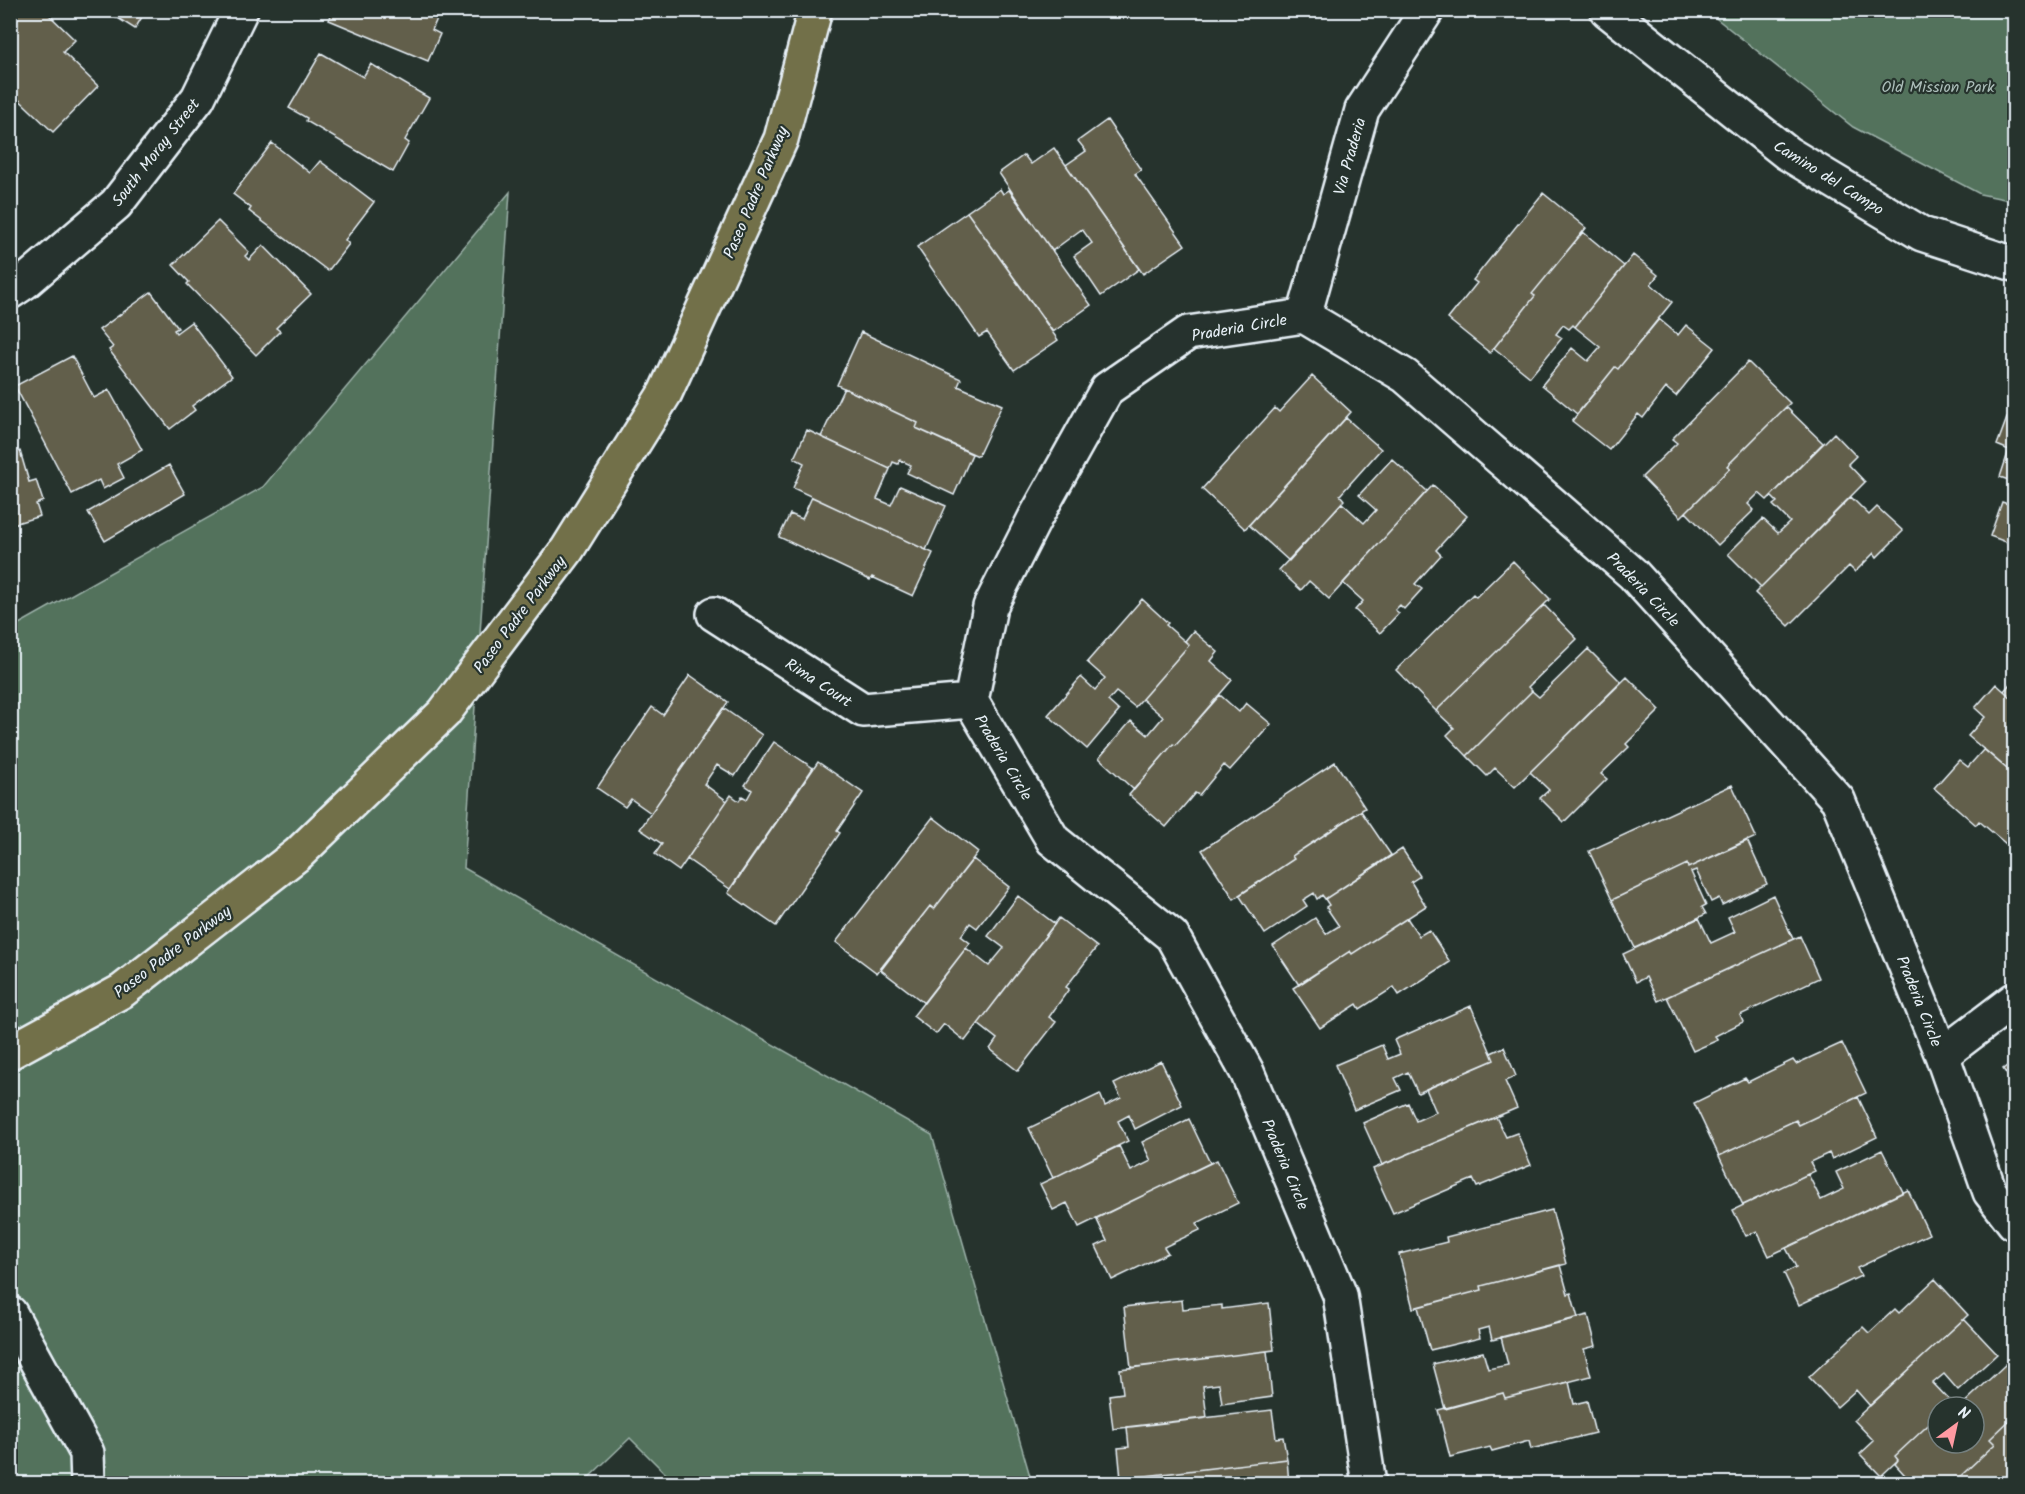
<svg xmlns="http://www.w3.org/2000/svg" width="2025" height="1494" font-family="Kalam,sans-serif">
	<rect width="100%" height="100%" fill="#26332d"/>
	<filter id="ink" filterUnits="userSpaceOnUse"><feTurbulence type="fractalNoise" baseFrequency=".0167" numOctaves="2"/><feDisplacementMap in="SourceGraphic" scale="12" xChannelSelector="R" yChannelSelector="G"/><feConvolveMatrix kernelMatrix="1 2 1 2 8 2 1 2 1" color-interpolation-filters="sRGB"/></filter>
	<g filter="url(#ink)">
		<!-- green -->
		<path fill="#52725c" stroke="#9db2aa" stroke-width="1.5" d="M1707 11H2014V201L1980 194 1853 127Z
			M510 192 464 868 932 1135 1032 1483H675L630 1438 583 1483H11L10 629 263 487Z"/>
		<!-- building -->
		<path fill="#625e4b" stroke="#e8f1f8" stroke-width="1.5" d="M10 10H44L75 40 63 52 98 86 53 132 10 91Z
			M105 10H146L135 29Z
			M333 10H441L432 30 440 34 428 61 329 20Z
			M321 53 363 77 371 64 429 98 405 140 409 143 393 172 306 121 307 118 289 108Z
			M1107 120 1141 170 1135 174 1185 245 1143 274 1066 165 1086 151 1078 141Z
			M272 143 310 173 320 161 374 202 345 240 349 244 328 271 249 211 251 208 233 194Z
			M1054 148 1139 269 1101 296 1074 256 1092 243 1082 229 1052 251 999 173 1024 155 1031 164Z
			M1000 189 1003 194 1009 190 1091 305 1053 332 967 212Z
			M1543 193 1586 228 1532 294 1535 296 1490 353 1448 319 1477 283 1473 280Z
			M967 212 1058 340 1014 370 987 332 979 337 917 247Z
			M218 221 249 252 245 256 249 260 263 245 311 294 276 328 280 331 256 355 187 284 189 282 173 265Z
			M1583 232 1624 266 1575 327 1573 325 1569 329 1563 325 1556 334 1562 338 1530 377 1494 348 1535 296 1532 294Z
			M1633 255 1658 275 1651 284 1672 302 1618 369 1615 367 1577 414 1542 385 1572 348 1588 361 1600 347 1575 327Z
			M151 292 178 328 174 330 176 333 191 322 232 376 192 406 195 410 170 429 109 350 113 347 99 330Z
			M1659 319 1678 335 1686 325 1715 348 1676 396 1666 388 1643 418 1638 414 1609 450 1572 421 1615 367 1618 369Z
			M861 332 961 379 958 386 1002 405 978 456 916 428 918 423 837 385Z
			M72 356 94 398 109 390 142 450 117 464 124 478 103 489 99 480 72 494 15 386Z
			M1748 362 1790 403 1727 466 1730 468 1681 517 1642 477 1677 443 1672 439Z
			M1312 376 1351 412 1245 529 1202 489 1275 408 1279 412Z
			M844 388 918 423 916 428 972 454 954 495 907 473 911 465 900 460 898 464 893 462 890 469 821 437Z
			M1786 407 1823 443 1767 500 1759 493 1748 504 1754 510 1718 545 1686 512 1730 468 1727 466Z
			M1346 418 1381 449 1340 495 1344 500 1289 561 1249 525Z
			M2007 418 2014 420V482L2000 477 2009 450 1997 445Z
			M807 430 890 469 877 499 891 505 900 486 946 506 926 550 793 488 804 463 794 458Z
			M1834 433 1856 456 1848 464 1865 482 1761 587 1728 554 1763 519 1778 533 1790 522 1773 505 1777 502 1771 496Z
			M20 451 29 482 36 480 43 501 36 504 40 516 10 525V453Z
			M1392 459 1427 491 1329 599 1309 581 1301 590 1279 570 1342 503 1364 523 1376 510 1359 495Z
			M169 465 185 494 105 541 88 512Z
			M1433 485 1467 516 1436 550 1441 555 1415 584 1422 589 1404 609 1400 605 1395 610 1399 613 1380 633 1355 610 1363 601 1343 583Z
			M2014 496V545L1990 536 2002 502 2011 505Z
			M812 497 933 553 913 596 872 577 870 580 779 537 790 514 802 519Z
			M1851 497 1869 515 1877 507 1903 531 1877 557 1874 553 1855 572 1849 566 1789 626 1755 593Z
			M1513 561 1550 599 1436 711 1396 670 1473 594 1476 597Z
			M1142 599 1168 623 1166 625 1189 645 1135 707 1116 692 1108 701 1119 711 1087 749 1048 715 1081 677 1095 690 1105 678 1087 662Z
			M1544 605 1577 639 1528 687 1532 691 1467 756 1447 735 1454 728 1436 711Z
			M1193 631 1218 652 1211 661 1232 680 1176 745 1173 744 1134 790 1099 758 1131 721 1148 735 1163 717 1142 699 1189 645 1185 641Z
			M1588 649 1621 682 1515 787 1495 768 1487 776 1467 756 1532 691 1539 697Z
			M690 675 728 702 651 813 631 799 625 807 597 788 652 707 663 715Z
			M1627 677 1660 710 1626 744 1629 747 1601 774 1607 779 1564 822 1540 798 1549 790 1530 772Z
			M2014 679V700L2004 691Z
			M1996 684 2014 700V775L1968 736 1985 717 1975 708Z
			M1220 695 1239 712 1246 703 1271 724 1230 770 1224 765 1199 795 1195 793 1166 827 1129 795 1173 744 1176 745Z
			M723 708 762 735 735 776 717 765 704 784 727 801 679 871 655 854 662 844 640 829Z
			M774 742 813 768 730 889 687 859 731 795 739 801 742 796 747 799 752 790 745 785Z
			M1984 749 2014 775V845L2012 849 1979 821 1976 825 1934 788 1959 760 1968 767Z
			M818 762 863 793 837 831 840 833 776 926 728 893Z
			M1335 762 1365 808 1292 856 1294 859 1234 899 1202 850Z
			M1732 785 1756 837 1688 868 1687 864 1612 900 1589 851Z
			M1361 811 1391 855 1325 899 1322 895 1317 899 1314 893 1303 900 1307 906 1265 934 1239 895 1294 859 1292 856Z
			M933 817 978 852 934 909 930 906 877 973 836 942Z
			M1747 840 1767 884 1722 905 1719 898 1711 902 1696 870 1691 872 1706 905 1702 907 1706 914 1635 948 1612 900 1687 864 1688 868Z
			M1402 849 1420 876 1411 882 1426 906 1352 954 1350 951 1299 985 1273 946 1315 918 1326 934 1339 926 1326 907 1329 905 1325 899Z
			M973 859 1009 887 977 928 970 923 961 936 970 943 924 1003 881 970 930 906 934 909Z
			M1773 895 1793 939 1658 1001 1646 977 1636 982 1623 954 1699 918 1711 943 1735 932 1728 917Z
			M1018 896 1055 924 965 1041 944 1024 936 1034 913 1016 966 948 989 966 1004 948 988 936Z
			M1059 918 1097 947 1066 987 1069 989 1049 1017 1056 1022 1018 1071 990 1049 997 1039 978 1024Z
			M1407 918 1419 936 1429 930 1450 962 1399 995 1394 987 1360 1009 1357 1004 1320 1028 1293 988 1350 951 1352 954Z
			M1800 936 1819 978 1740 1015 1743 1022 1715 1036 1718 1040 1693 1051 1667 997Z
			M1471 1006 1494 1060 1418 1093 1408 1072 1395 1078 1401 1090 1354 1110 1335 1065 1382 1045 1388 1059 1400 1054 1394 1040Z
			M1842 1043 1866 1093 1799 1125 1796 1120 1719 1156 1694 1103 1745 1078 1748 1082 1793 1060 1796 1064Z
			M1504 1047 1516 1076 1505 1081 1517 1108 1382 1165 1363 1123 1408 1103 1416 1121 1436 1112 1426 1089 1494 1060 1491 1053Z
			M1161 1061 1182 1105 1135 1129 1129 1115 1118 1121 1128 1141 1053 1178 1029 1128 1100 1094 1105 1106 1121 1098 1114 1084Z
			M2014 1061V1085L2003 1069Z
			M1858 1097 1877 1137 1832 1159 1829 1153 1810 1162 1815 1171 1743 1205 1719 1156 1796 1120 1799 1125Z
			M1496 1117 1506 1137 1517 1133 1531 1165 1477 1187 1473 1179 1393 1213 1373 1169Z
			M1189 1119 1210 1163 1079 1227 1067 1203 1053 1210 1040 1184 1119 1146 1131 1171 1151 1161 1142 1142Z
			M1882 1150 1903 1192 1769 1256 1757 1231 1746 1236 1733 1210 1808 1174 1821 1200 1844 1189 1836 1172Z
			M1217 1160 1238 1203 1197 1223 1200 1230 1164 1247 1168 1253 1112 1280 1096 1246 1107 1241 1096 1218Z
			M1908 1190 1929 1234 1857 1268 1861 1276 1799 1305 1784 1273 1796 1267 1786 1248Z
			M1552 1210 1566 1264 1481 1286 1482 1290 1413 1308 1399 1254 1447 1242 1446 1237Z
			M1560 1265 1568 1294 1571 1293 1578 1318 1492 1340 1489 1327 1478 1330 1480 1338 1430 1350 1418 1307 1482 1290 1481 1286Z
			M1935 1279 1968 1315 1870 1406 1856 1390 1837 1407 1809 1377 1863 1327 1869 1333 1895 1309 1899 1313Z
			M1182 1300 1183 1309 1222 1305V1309L1269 1303 1274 1350 1131 1368 1124 1307Z
			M1588 1315 1596 1346 1584 1349 1591 1376 1505 1398 1503 1393 1445 1409 1433 1364 1483 1352 1488 1369 1508 1365 1501 1337Z
			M1964 1319 1997 1354 1958 1390 1944 1374 1933 1383 1952 1403 1947 1407H1938V1416L1895 1456 1898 1460 1881 1476 1860 1454 1874 1441 1854 1420Z
			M1267 1351 1272 1397 1222 1404 1219 1384 1203 1386 1207 1418 1113 1429 1109 1395 1123 1393 1120 1369Z
			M2007 1363 2014 1372V1416L1990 1439 1995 1444 1952 1484H1913L1895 1464 1898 1460 1895 1456 1938 1416V1443H1974V1407H1960Z
			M1569 1382 1574 1404 1587 1401 1595 1433 1531 1449 1529 1441 1492 1451 1490 1447 1450 1457 1438 1410 1503 1393 1505 1398Z
			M1272 1410 1276 1438 1283 1437 1287 1459 1121 1479 1118 1448 1129 1447 1127 1427Z
			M2014 1416V1484H1952L1995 1444 1990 1439Z
			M1287 1459 1289 1484H1129V1478Z"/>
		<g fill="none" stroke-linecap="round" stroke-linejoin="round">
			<!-- minor casing -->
			<g stroke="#e8f1f8" stroke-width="38">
				<path id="minor" d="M1607 10 1787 153 1922 234 2014 264
					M10 292 25 282 116 204 198 98 241 10
					M1304 316 1362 110 1427 10
					M714 614 863 710 971 701
					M1942 1055 2014 1000
					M10 1313 87 1453 88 1484
					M1369 1484 1340 1295 1247 1072 1172 936 1053 840 971 701 990 607 1035 518 1107 389 1188 333 1304 316 1405 376 1633 574 1838 800 1942 1055 1990 1192 2014 1223"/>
			</g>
			<!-- major casing -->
			<g stroke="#e8f1f8" stroke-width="38">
				<path id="major" d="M10 1052 122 991 298 854 444 713 567 550 665 393 781 139 815 10"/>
			</g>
			<!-- minor -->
			<use href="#minor" stroke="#26332d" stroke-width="33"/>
			<!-- major -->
			<use href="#major" stroke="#726f4a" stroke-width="33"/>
		</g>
	</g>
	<g text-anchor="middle" stroke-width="4.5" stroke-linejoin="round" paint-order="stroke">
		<!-- park labels -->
		<g font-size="16" fill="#acbeba" stroke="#26332d">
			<text x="1938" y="92">Old Mission Park</text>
		</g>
		<!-- street labels -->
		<g font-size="16" fill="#e8f1f8" stroke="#26332d">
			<text transform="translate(155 152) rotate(-52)" y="6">South Moray Street</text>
			<text transform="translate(1349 156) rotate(-74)" y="6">Via Praderia</text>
			<text transform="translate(1829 177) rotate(32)" y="6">Camino del Campo</text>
			<text transform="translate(755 192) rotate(-67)" y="6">Paseo Padre Parkway</text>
			<text transform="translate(1239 327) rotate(-10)" y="6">Praderia Circle</text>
			<text transform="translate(1644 589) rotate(46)" y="6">Praderia Circle</text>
			<text transform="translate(519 614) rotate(-53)" y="6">Paseo Padre Parkway</text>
			<text transform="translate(819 682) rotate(33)" y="6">Rima Court</text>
			<text transform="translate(1004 757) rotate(59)" y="6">Praderia Circle</text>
			<text transform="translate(172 951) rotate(-37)" y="6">Paseo Padre Parkway</text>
			<text transform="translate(1920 1001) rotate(68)" y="6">Praderia Circle</text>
			<text transform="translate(1286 1164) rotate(67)" y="6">Praderia Circle</text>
		</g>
	</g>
	<!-- margin -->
	<rect width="2025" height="1494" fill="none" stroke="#26332d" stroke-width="36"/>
	<rect x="18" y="18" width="1989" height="1458" fill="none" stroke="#e8f1f8" stroke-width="2" filter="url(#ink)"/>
	<!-- north arrow -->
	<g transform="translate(1956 1425) rotate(33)"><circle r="28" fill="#26332d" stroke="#747f7e" stroke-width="1.5"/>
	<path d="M0-4.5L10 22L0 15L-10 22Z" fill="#ff9aa2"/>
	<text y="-9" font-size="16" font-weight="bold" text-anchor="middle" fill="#e8f1f8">N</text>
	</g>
</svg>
